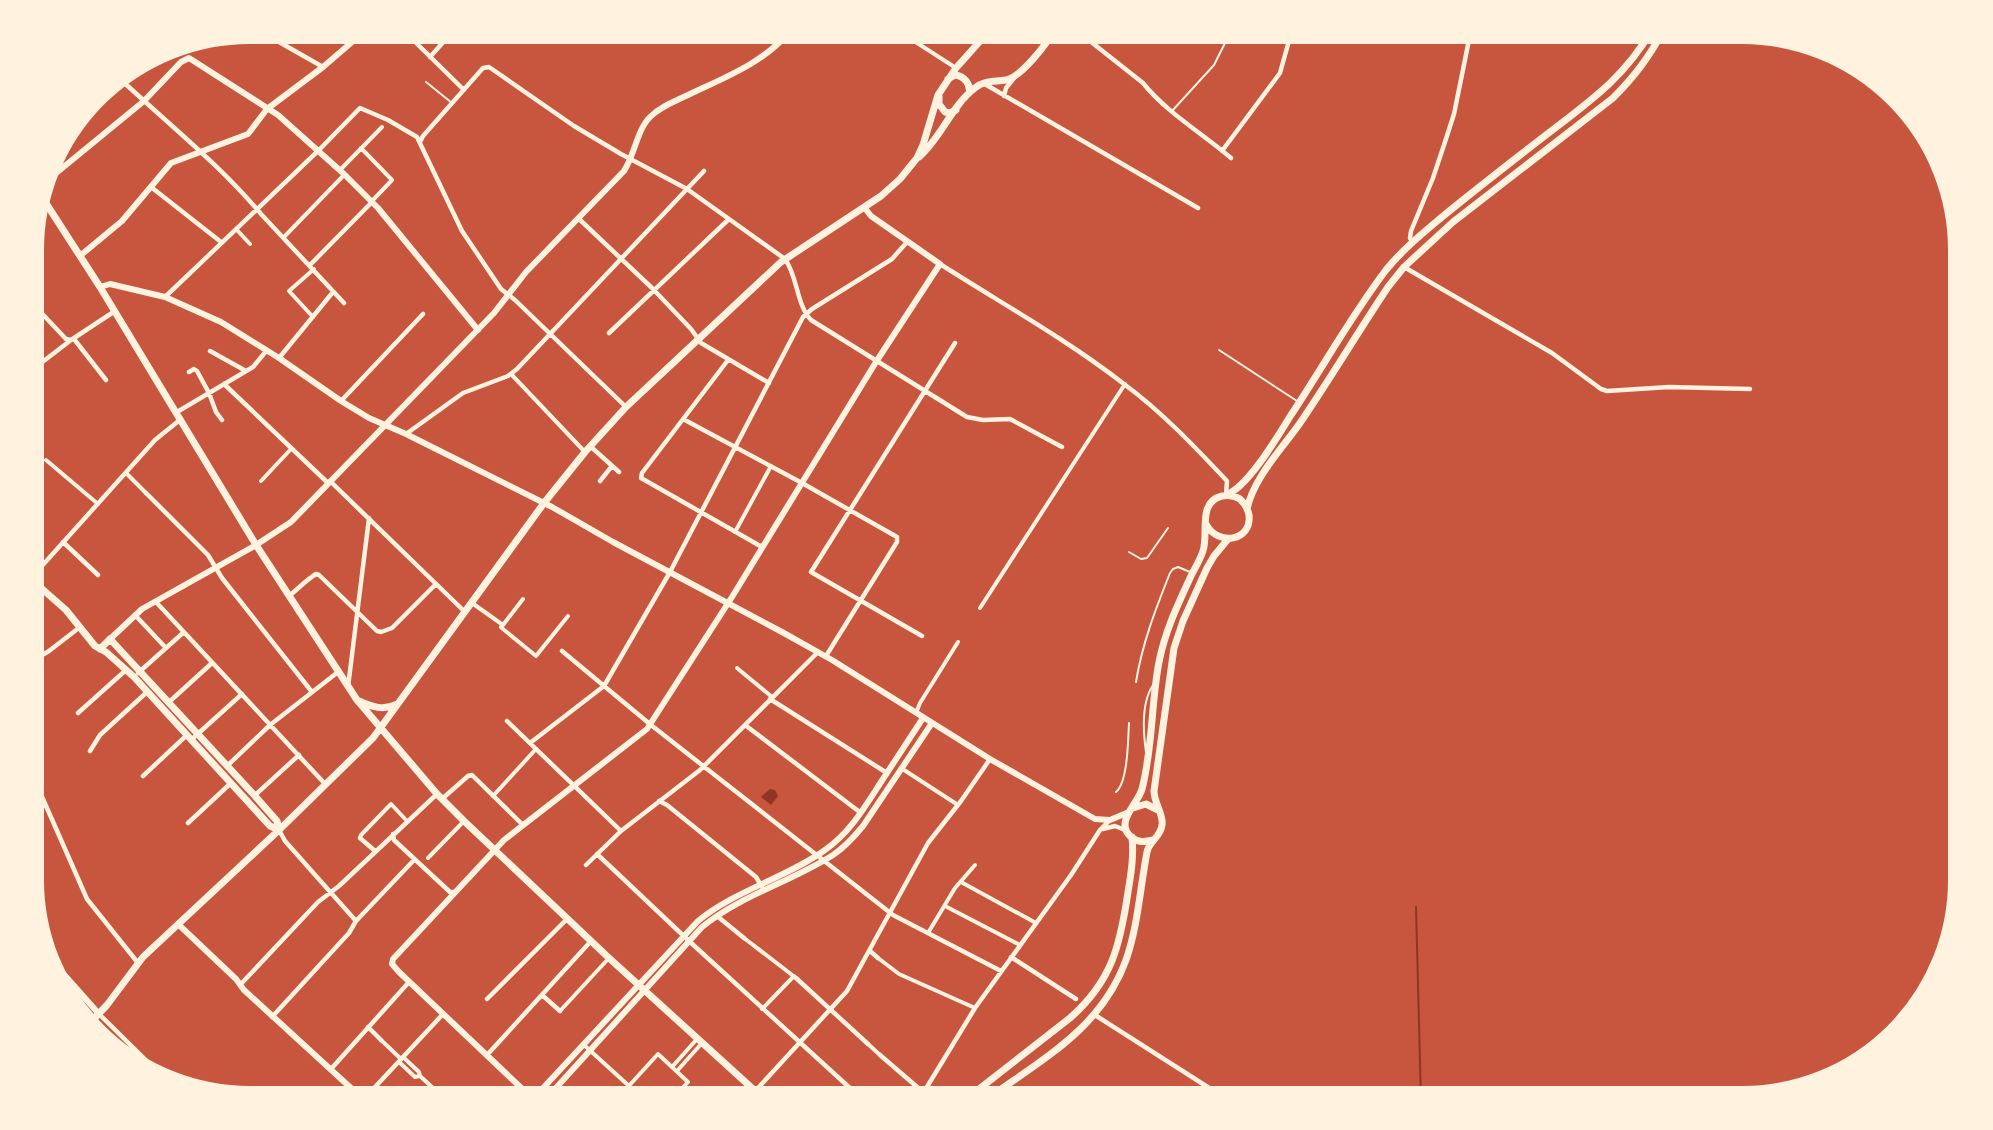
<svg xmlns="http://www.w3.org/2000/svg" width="1993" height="1130" font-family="Signika,sans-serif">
	<rect width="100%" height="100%" fill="#c8553d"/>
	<!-- water -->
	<path fill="#8f3625" d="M770 789 775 790 778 796 771 805 761 797Z"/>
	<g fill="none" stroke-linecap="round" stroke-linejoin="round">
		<!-- stream -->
		<path stroke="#8f3625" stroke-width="2" d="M1416 907 1421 1100"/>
		<!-- service -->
		<path stroke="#fff3e0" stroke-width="2" d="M426 82 452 103
			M1172 111 1214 65 1226 41
			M1219 350 1297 401
			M1129 552 1141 559 1147 558 1168 528
			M1136 682C1142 644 1156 608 1170 573L1173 569 1178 567 1190 572
			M1146 752C1143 731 1141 703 1153 685
			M1116 792C1128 782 1128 740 1129 723"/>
		<!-- pedestrian -->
		<path stroke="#fff3e0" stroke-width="4" d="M897 30 956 68
			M361 148 392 180 372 201
			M340 170 382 127
			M236 229 250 244
			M284 237 344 175
			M313 317 289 291 314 269
			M511 374 584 451
			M46 460 98 504
			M126 473 146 493
			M261 481 291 449
			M735 532 771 466
			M472 603 503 625 501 627 503 629 536 656 568 616
			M980 608 1125 384
			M503 625 523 599
			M737 668 772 697
			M916 713 920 703 958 642
			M901 768 958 805
			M493 796 536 749
			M32 811 45 805
			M360 838 361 835 391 804 407 821
			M428 858 464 821
			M961 882 1036 923
			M945 906 1020 945
			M928 933 955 888 975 865
			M744 938 796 978
			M878 958 899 974 975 1008
			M762 1009 794 976
			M560 1011 609 958
			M381 1040 401 1059
			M868 1044 880 1055
			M584 1045 629 1086
			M403 1057 419 1072 420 1076 446 1100
			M399 1062 415 1077 420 1076
			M672 1067 697 1039
			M677 1071 702 1043
			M616 1100 658 1054 688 1082 671 1100"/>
		<!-- minor -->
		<path stroke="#fff3e0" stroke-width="4.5" d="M258 30 323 67
			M403 30 464 90
			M1076 30 1143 83C1167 113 1202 133 1231 158
			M430 57 454 30
			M118 77C166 122 218 163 261 214L344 303
			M983 83 1198 208
			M1004 96 1006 88 1014 78
			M420 142 423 136 483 68 489 67 574 126 621 154 687 189 785 259C798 277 796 304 811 320L967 417 983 420 1010 419 1062 447
			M1222 151 1280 73 1292 30
			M151 187 221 242
			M578 218 652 288 691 329 701 343 769 383
			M1413 243 1410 238 1411 231 1433 178 1444 145 1454 114 1471 30
			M940 264C1001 303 1066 339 1124 384 1162 412 1195 447 1227 481L1226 495
			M310 265 372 202
			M1404 267 1552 353 1601 389 1607 391 1669 387 1750 389
			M165 297 319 150 360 108 388 120 417 137 462 231 501 289 515 300 626 407
			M32 303 66 339 71 340
			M609 333 729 219
			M74 339 106 380
			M210 351 246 371
			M279 358 333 292
			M728 360 642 473 641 478 762 547
			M32 370 71 340 115 311
			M189 372 194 369 197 371 209 393 216 412 222 420
			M224 384 328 483
			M341 401 423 314
			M177 412 253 367 267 350
			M683 419 802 483 897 537V542L826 656
			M406 434 463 393 508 376 517 369 704 171
			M590 446 619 472
			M330 481 465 612
			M600 481 612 466
			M146 493 208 555 222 578 312 692
			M63 542 98 575
			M32 577 155 440 181 419
			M289 596C298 589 306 580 316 574L319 575 377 631 381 632 392 628 436 584
			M156 602 326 785
			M135 615 166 648
			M922 636 811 572 955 343
			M562 651 651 725 893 915 1001 971
			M32 661 49 651 80 627
			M138 673 184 632
			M348 687 369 518
			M770 699 887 773
			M168 703 212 663
			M78 713 126 670
			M507 721 621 831
			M745 725 861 813
			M191 740 242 694
			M530 743 604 686 670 572 803 317 812 309 892 259 907 242
			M90 751 100 735 147 692
			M227 766 270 725 338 672
			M32 774 87 899 138 963
			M143 776 187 735
			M254 796 299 755
			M442 799 468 776 472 775 523 825
			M659 801 667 805 756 877 762 887
			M188 823 231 783
			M1103 829 1115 826 1125 830
			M279 830 285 841 356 921
			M393 834 394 840 450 892H454
			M360 838 375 851
			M597 854 689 941 863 1100
			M586 865 621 831 700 770 818 652
			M717 916 744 938
			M870 951 878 958
			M1011 957 1076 999
			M796 978 868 1044
			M240 985 318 902 339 886 437 794
			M542 995 560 1011
			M487 999 567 919
			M99 1014 163 1077
			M1095 1015 1228 1100
			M272 1017 349 933 356 921 414 860
			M368 1027 381 1040
			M487 1055 591 941
			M880 1055 923 1092
			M331 1069 409 982
			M363 1100 443 1014
			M747 1100 847 991 928 843 961 801 990 759
			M919 1100 975 1008 1071 875 1100 830 1110 820"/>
		<!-- tertiary -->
		<path stroke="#fff3e0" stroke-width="6" d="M776 30 786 36
			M44 183 144 101 181 62 189 58 278 115 344 174 378 208 478 330
			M81 255 122 221 171 163 248 134 267 109 323 67 366 30
			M100 287 110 284 165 297 221 322 279 358 341 401 369 418 406 434 552 507 613 542 782 632 832 660 990 759 1095 819 1110 820 1129 812
			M110 639 142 609 256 545 291 522 494 313 526 272 624 171C635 154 637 130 650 117 661 106 676 101 690 94 726 77 765 62 791 30
			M178 924 236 979 244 990 364 1100
			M52 961 99 1014
			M532 1100 698 921C736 890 786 878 825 850 851 832 866 805 883 779 896 759 910 738 923 718
			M534 1100 399 972 392 964 393 959 504 840 647 729 732 597 876 362 940 264 871 216 864 207
			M545 1100 702 927C741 895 791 882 833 855 845 847 854 837 863 826L932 723"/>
		<!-- secondary -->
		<path stroke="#fff3e0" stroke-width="7" d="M948 79 955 75C964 76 971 84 969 93
			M939 96V104L945 112 950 113 956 110
			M919 157C941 138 952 105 975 88 984 80 995 82 1006 80 1021 77 1047 44 1054 30
			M40 194 100 287 256 545 357 700 437 794 464 821 609 958 765 1100
			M1226 495C1248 487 1278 436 1291 415 1323 367 1351 316 1386 270 1402 250 1423 233 1442 217 1476 189 1511 162 1546 135 1590 101 1623 79 1652 30
			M1247 509C1254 477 1282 449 1300 423 1330 379 1358 332 1388 287L1404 267 1453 222 1613 98C1636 75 1648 58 1664 30
			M32 580 66 610 95 646 106 652 134 677 270 826 279 830
			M100 649 110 639 255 796 277 821 279 830
			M359 701C372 707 384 711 397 704
			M1133 808 1146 804 1158 810
			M1153 840C1145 842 1138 843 1131 837 1114 822 1138 804 1142 789 1153 747 1151 703 1159 662 1165 631 1178 604 1191 576 1195 568 1200 560 1203 551 1209 533 1197 502 1222 496 1228 495 1235 496 1240 499 1244 503 1248 509 1249 515 1252 541 1218 547 1206 524
			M90 1023 107 1005 143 957 279 830 373 738 544 503 585 452 626 407 781 262 881 196 900 179 917 158 923 145 938 95 956 68 990 30
			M965 1100 1070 1018C1112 981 1120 946 1128 892 1131 874 1134 856 1132 837
			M986 1100C1042 1059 1101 1029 1126 960 1138 926 1140 888 1147 852 1149 841 1161 837 1162 825 1164 815 1154 803 1154 791L1174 648 1183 621 1207 568 1214 556 1228 539"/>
	</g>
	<!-- crop -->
	<path d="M0 0H1993V1130H0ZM250 40H1742A210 210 0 0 1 1952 250V880A210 210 0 0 1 1742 1090H250A210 210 0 0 1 40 880V250A210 210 0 0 1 250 40Z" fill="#fff3e0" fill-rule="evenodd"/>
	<path fill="none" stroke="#fff3e0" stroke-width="8" d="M250 40H1742A210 210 0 0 1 1952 250V880A210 210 0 0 1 1742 1090H250A210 210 0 0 1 40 880V250A210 210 0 0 1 250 40Z"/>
</svg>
